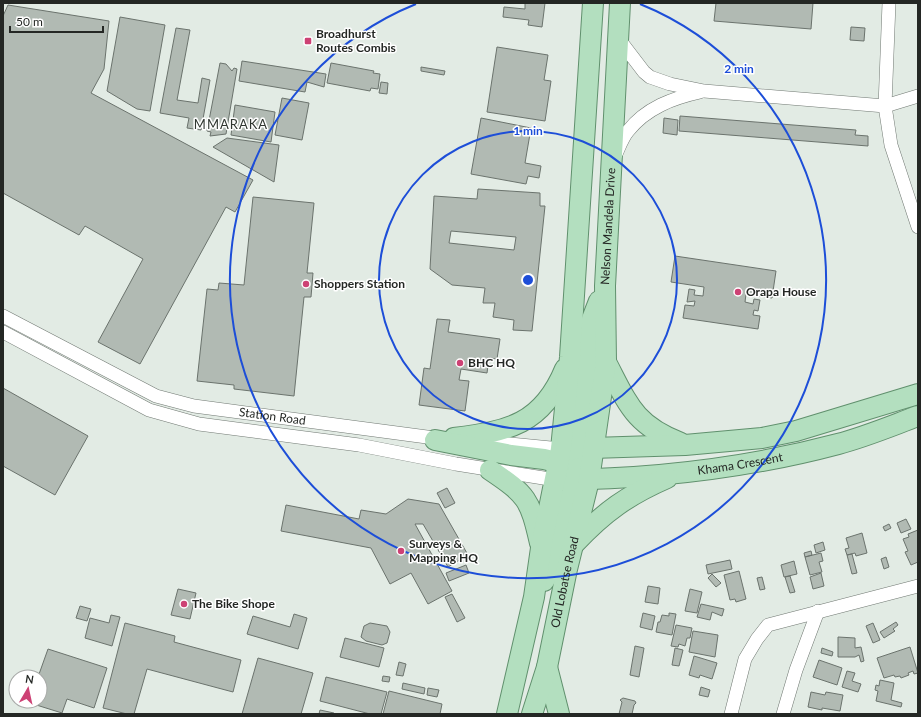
<svg xmlns="http://www.w3.org/2000/svg" width="921" height="717" font-family="Lato,sans-serif">
	<rect width="100%" height="100%" fill="#e2ebe4"/>
	<!-- building -->
	<path fill="#b1bab3" stroke="#6b736d" fill-rule="evenodd" d="M525 3H545L542 27 528 25 529 20 503 17 504 7 525 9Z
		M716 3H813L811 29 714 21Z
		M8 5 109 21 104 69 91 93 253 180 235 212 226 207 140 364 98 342 143 259 85 226 79 235 3 193V16Z
		M120 17 165 25 150 111 137 109 107 91Z
		M851 27 865 28 864 41 850 40Z
		M176 28 190 30 177 100 198 103 202 78 210 80 201 130 187 128 189 118 160 113Z
		M497 47 548 55 544 80 551 81 545 121 487 112Z
		M242 61 326 74 324 87 307 82 305 92 239 81Z
		M220 63 226 64 232 71 234 68 237 69 226 134 210 136 211 132 207 131Z
		M331 63 374 71 373 73 380 74 378 89 371 88 370 91 327 83Z
		M421 67 445 71 444 75 421 71Z
		M381 82 388 83 387 94 379 93Z
		M282 98 309 103 302 140 275 135Z
		M235 105 275 112 271 142 231 135Z
		M680 116 856 130 855 135 868 136V146L679 131Z
		M481 118 531 128 525 163 541 166 539 178 528 176 526 184 471 174Z
		M664 118 678 120 677 135 663 133Z
		M227 138 279 145 274 182 213 147Z
		M478 189 540 193V206H545L532 331 513 330 514 320 493 317 495 303H483L485 288 452 285 430 269 434 196 477 199ZM451 231 516 237 514 250 449 243Z
		M253 197 314 203 307 273H313L311 297H304L294 396 234 389V385L197 381 207 289 218 290 219 283 244 285Z
		M675 256 776 271 772 298 746 294 745 302 753 304 754 299 760 300 758 311 754 310 753 315 760 316 758 329 683 318 685 305 694 306 695 301 687 302 689 289 695 290 694 295 703 296 704 287 671 282Z
		M437 319 450 320 448 332 500 339 497 359 489 358 487 373 461 369 459 380 469 381 465 411 419 405 424 368 430 369Z
		M3 388 88 436 55 495 3 466Z
		M447 488 455 503 445 508 437 493Z
		M408 499 439 504 468 555 448 567 423 524H415L452 591 428 604 411 573 390 584 371 548 281 531 286 505 359 519 361 510 386 514Z
		M906 519 911 529 901 533 897 523Z
		M889 524 891 528 885 531 883 527Z
		M918 530V562L911 565 905 552 908 551 903 539 909 537 908 534Z
		M862 533 867 553 856 556 855 553 847 555 845 549 849 548 846 538Z
		M823 542 825 550 816 553 814 545Z
		M811 551 812 555 805 557 804 553Z
		M821 553 823 561 819 562 822 572 810 575 805 557Z
		M852 554 857 573 852 574 847 555Z
		M886 557 889 567 884 569 881 559Z
		M730 560 732 569 708 574 706 565Z
		M794 561 797 574 784 577 781 565Z
		M466 565 469 573 449 581 446 573Z
		M739 571 746 599 736 602 735 599 730 600 724 575Z
		M821 573 824 586 813 589 810 577Z
		M712 574 721 583 716 587 708 578Z
		M790 576 795 592 790 593 785 577Z
		M762 577 765 589 760 590 757 578Z
		M648 586 660 588 658 604 645 602Z
		M178 589 196 593 190 619 171 615Z
		M690 589 702 592 697 613 685 611Z
		M452 594 465 618 457 622 445 597Z
		M701 604 724 609 722 616 712 612 710 620 697 617Z
		M80 606 91 609 87 621 76 618Z
		M643 613 655 616 652 630 640 627Z
		M669 613 676 614 672 635 656 632 658 622H660L662 615 669 616Z
		M294 614 307 618 298 649 247 634 253 616 290 627Z
		M111 615 120 617 112 646 85 638 90 618 109 623Z
		M896 622 898 625 893 629 895 631 884 638 880 632Z
		M125 623 175 636 174 642 241 660 233 692 147 669 134 714H127L103 708Z
		M370 623 387 626 390 632 387 643 382 645 366 641 361 637 364 626Z
		M873 623 880 640 873 643 866 626Z
		M676 625 692 628 690 638H687L685 646 679 644 678 647 671 646Z
		M693 631 718 635 715 657 689 652Z
		M838 637 855 638V648L861 647 864 661 861 662 859 655 855 657H838Z
		M345 638 384 648 379 667 340 657Z
		M635 646 644 648 639 677 630 675Z
		M910 647 918 673 914 674 913 671 908 673 909 675 901 678 900 676 895 677 894 675 884 678 877 658Z
		M675 648 683 650 679 666 672 665Z
		M822 648 833 652 832 656 821 653Z
		M48 649 107 668 94 708 67 699 62 713 30 703V701H40V677H38Z
		M694 656 717 663 712 679 700 675 699 678 689 675Z
		M258 658 313 673 301 714H242Z
		M819 660 842 668 837 685 813 677Z
		M399 662 406 664 403 676 396 675Z
		M847 671 855 673 852 681 861 684 858 692 842 687Z
		M383 676 390 677 389 682 382 681Z
		M326 677 387 692 381 714H370L320 701Z
		M880 680 894 683 891 700 902 703 901 707 876 701 878 691 875 690 876 685 879 686Z
		M403 683 425 688 424 694 402 689Z
		M701 687 710 690 708 697 699 695Z
		M428 688 439 690 437 697 427 695Z
		M389 691 442 704 440 714H383Z
		M811 692 825 695 826 692 843 695 840 711 822 708V710L808 707Z
		M623 698 635 701 636 703 634 705 632 714H619L622 702 620 700Z
		M320 710 334 713 333 714H319Z"/>
	<g fill="none" stroke-linecap="round" stroke-linejoin="round">
		<!-- minor casing -->
		<g stroke="#717973" stroke-width="14">
			<g id="minor">
				<path d="M889 3 885 106 891 145 918 227"/>
				<path d="M618 38 644 72 650 77 670 84 704 91 885 106 918 96"/>
				<path d="M615 156C619 148 622 138 628 131 646 108 673 98 700 92"/>
				<path id="s1" d="M3 316 156 396 194 406 442 439"/>
				<path d="M3 332 149 410 199 424 359 445 456 464 556 480"/>
				<path d="M489 442 561 449"/>
				<path d="M731 714 745 659 757 639 768 625 918 586"/>
				<path d="M783 714 796 670 818 611"/>
			</g>
		</g>
		<!-- primary casing -->
		<g stroke="#60906d" stroke-width="22">
			<g id="primary">
				<path d="M606 362C628 404 634 425 681 443"/>
				<path d="M454 438C508 431 542 425 565 369"/>
				<path d="M435 440 511 455 544 459 572 466"/>
				<path d="M561 449 685 445 762 438 796 431 918 394"/>
				<path d="M572 462 577 449 592 319 599 301"/>
				<path d="M490 470C527 495 530 499 540 543"/>
				<path id="s2" d="M556 480C649 479 748 468 838 444 865 437 891 426 918 416"/>
				<path d="M575 543C604 512 628 495 667 478"/>
				<path d="M544 581 550 570 579 468"/>
				<path d="M547 667 559 714"/>
				<path d="M507 714 534 597 541 548 561 449 570 357 593 3"/>
				<path id="s3" d="M532 714 547 667 567 569 589 480 606 362 605 286 620 3"/>
			</g>
		</g>
		<!-- minor -->
		<use href="#minor" stroke="#fff" stroke-width="13"/>
		<!-- primary -->
		<use href="#primary" stroke="#b3dfbf" stroke-width="20"/>
	</g>
	<!-- distance rings -->
	<g fill="none" stroke="#1d4ed8" stroke-width="2">
		<circle cx="528" cy="280" r="149"/>
		<path d="M640 4A298 298 0 1 1 416 4"/>
	</g>
	<!-- markers -->
	<g fill="#cd4174" stroke="#fff" stroke-width="1.5">
		<rect x="304" y="37" width="8" height="8" rx="2"/>
		<circle cx="306" cy="284" r="4"/>
		<circle cx="738" cy="292" r="4"/>
		<circle cx="460" cy="363" r="4"/>
		<circle cx="401" cy="551" r="4"/>
		<circle cx="184" cy="604" r="4"/>
	</g>
	<g text-anchor="middle" stroke-width="3" stroke-linejoin="round" paint-order="stroke">
		<!-- poi labels -->
		<g font-size="12" font-weight="bold" fill="#242724" stroke="#fff" text-anchor="start">
			<text x="316" y="38">Broadhurst<tspan x="316" dy="14">Routes Combis</tspan></text>
			<text x="314" y="288">Shoppers Station</text>
			<text x="746" y="296">Orapa House</text>
			<text x="468" y="367">BHC HQ</text>
			<text x="409" y="548">Surveys &amp;<tspan x="409" dy="14">Mapping HQ</tspan></text>
			<text x="192" y="608">The Bike Shope</text>
		</g>
		<!-- street labels -->
		<g font-size="12" fill="#242724" stroke="#fff">
			<text dy="4" stroke="none"><textPath href="#s3" startOffset="496">Nelson Mandela Drive</textPath></text>
			<text dy="4" stroke="none"><textPath href="#s1" startOffset="291">Station Road</textPath></text>
			<text dy="4" stroke="none"><textPath href="#s2" startOffset="185">Khama Crescent</textPath></text>
			<text dy="4" stroke="none"><textPath href="#s3" startOffset="136">Old Lobatse Road</textPath></text>
		</g>
		<!-- neighbourhood labels -->
		<g font-size="13" letter-spacing="1" fill="#2f3630" stroke="#fff">
			<text x="231" y="129">MMARAKA</text>
		</g>
	</g>
	<circle cx="528" cy="280" r="6" fill="#1d4ed8" stroke="#fff" stroke-width="2"/>
	<g font-size="12" text-anchor="middle" font-weight="bold" fill="#1d4ed8" stroke="#fff" stroke-width="3" stroke-linejoin="round" paint-order="stroke">
		<text x="739" y="73">2 min</text>
		<text x="528" y="135">1 min</text>
	</g>
	<!-- border -->
	<rect width="921" height="717" fill="none" stroke="#242724" stroke-width="8"/>
	<!-- north arrow -->
	<g transform="translate(28 689) rotate(9)"><circle r="19" fill="#ffffff" stroke="#a7a9a7"/>
	<path d="M0-3L7 15L0 10L-7 15Z" fill="#cd4174"/>
	<text y="-6" font-size="11" font-weight="bold" text-anchor="middle" fill="#242724">N</text>
	</g>
	<!-- scale -->
	<path d="M10 26v6h93v-6" fill="none" stroke="#242724" stroke-width="2"/>
	<text x="16" y="26" font-size="12" fill="#242724" stroke="#ffffff" stroke-width="3" paint-order="stroke">50 m</text>
</svg>
